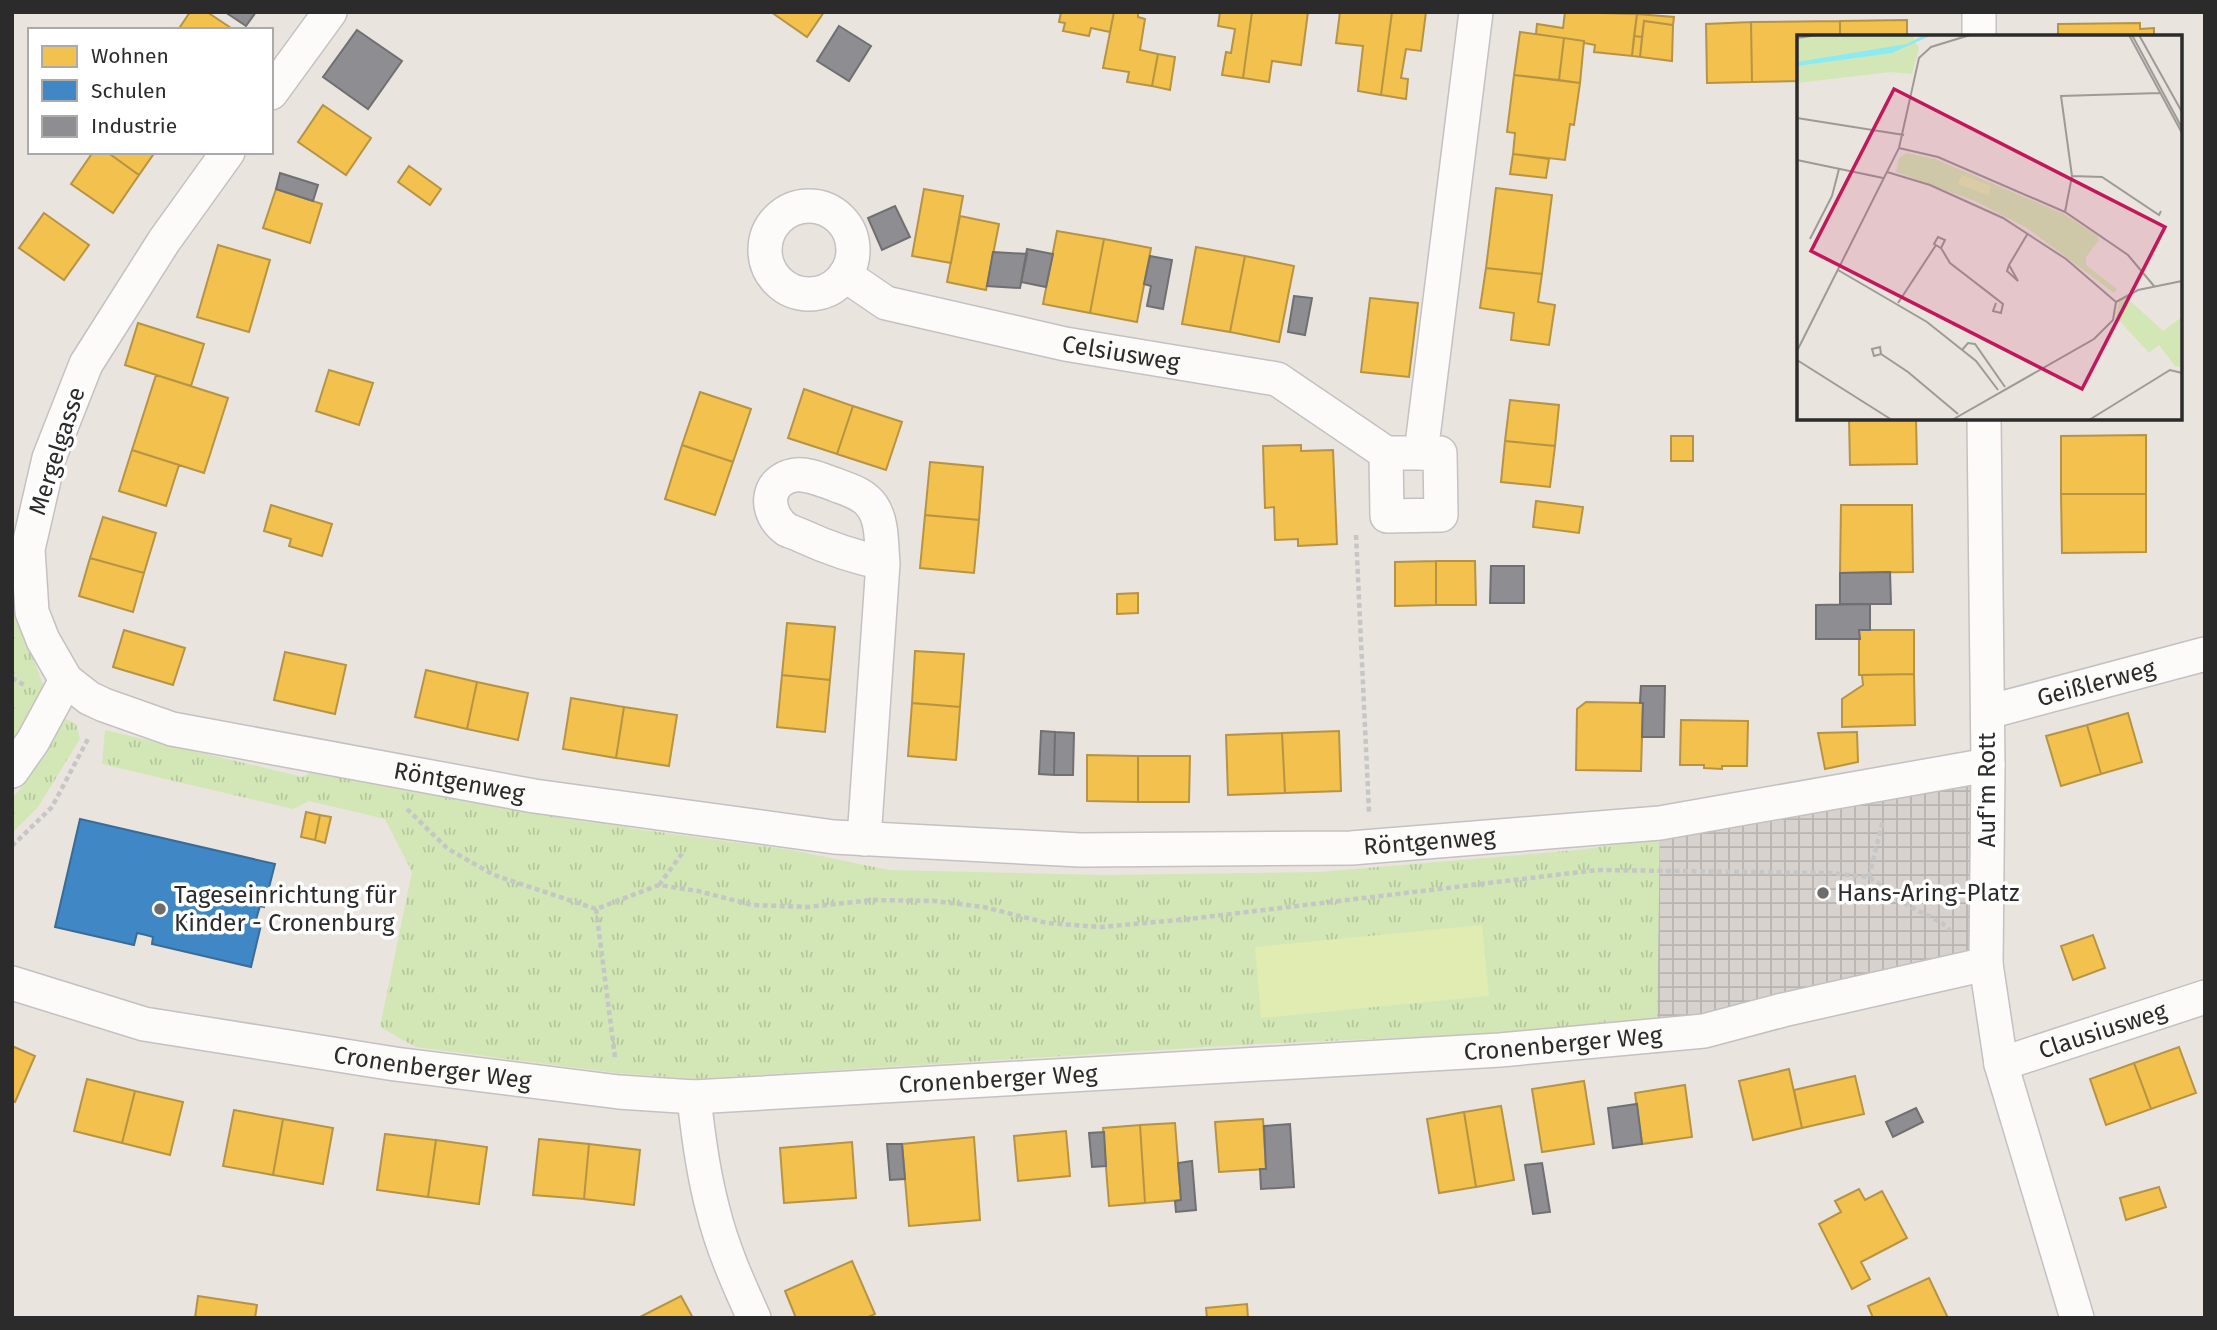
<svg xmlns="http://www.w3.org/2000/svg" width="2217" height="1330" viewBox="0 0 2217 1330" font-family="'Fira Sans',sans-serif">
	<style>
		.grass { fill: url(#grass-tufts) }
		.pitch { fill: #e1ecb2 }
		.plaza { fill: url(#plaza-grid) }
		.homes { fill: #f2c14e; stroke: #b69444; stroke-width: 2 }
		.schools { fill: #3f88c5; stroke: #396c97; stroke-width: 2 }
		.industry { fill: #8d8d92; stroke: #707073; stroke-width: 2 }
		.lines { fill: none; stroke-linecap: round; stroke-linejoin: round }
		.street-casing { stroke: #c3c1c1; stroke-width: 36 }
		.path { stroke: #c6c6c6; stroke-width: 4.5; stroke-dasharray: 5 3.5; stroke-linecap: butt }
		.street { stroke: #fcfbfa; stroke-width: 33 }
		.poi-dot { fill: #6e6c6a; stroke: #fff; stroke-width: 2.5 }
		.labels { text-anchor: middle; stroke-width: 7; stroke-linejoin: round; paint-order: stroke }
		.street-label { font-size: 24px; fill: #2b2b2b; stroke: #fff }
		.poi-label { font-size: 24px; fill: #2b2b2b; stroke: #fff; text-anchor: start }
		.inset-road { fill: none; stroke: #9e9a97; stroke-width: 2 }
		.view { fill: #c2185b; fill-opacity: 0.15; stroke: #c2185b; stroke-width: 3.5 }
		.inset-edge { fill: none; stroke: #2b2b2b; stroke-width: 3.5 }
	</style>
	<defs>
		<pattern id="grass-tufts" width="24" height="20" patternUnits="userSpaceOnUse" patternTransform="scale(1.75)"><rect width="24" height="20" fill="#d2e7b5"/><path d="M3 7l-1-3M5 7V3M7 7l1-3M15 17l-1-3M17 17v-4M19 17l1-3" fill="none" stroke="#b4c69c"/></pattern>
		<pattern id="plaza-grid" width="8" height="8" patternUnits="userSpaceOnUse" patternTransform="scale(1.75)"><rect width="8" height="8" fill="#d8d2ce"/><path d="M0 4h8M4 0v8" fill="none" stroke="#bab4b1"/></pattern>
	</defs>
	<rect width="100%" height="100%" fill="#eae4df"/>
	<path class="grass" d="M12 581 16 612 45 690 12 746Z
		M64 718 76 724 80 739 38 807 12 833V798L21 788Z
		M105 730 303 777 316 768 407 790 414 785 440 790 447 798 588 822C600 815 619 820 629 828L791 850 889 870 1105 875 1319 872 1578 850 1753 825 1718 1012 1534 1032 1256 1044 695 1079 617 1073 416 1047 380 1027 412 872 385 819 309 801 293 809 102 764Z"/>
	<path class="pitch" d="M1482 925 1489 996 1261 1018 1255 947Z"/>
	<path class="plaza" d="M1988 765 1986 964 1657 1036 1660 823Z"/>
	<path class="homes" d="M190 12H207L234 30H178Z
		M771 12H824L807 37Z
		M1061 12H1114L1110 32 1091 28 1089 36 1063 31 1065 23 1059 22Z
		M1114 12H1138V17L1145 19 1140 50 1158 54 1152 86 1127 82 1129 72 1103 68Z
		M1220 12H1252L1243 78 1222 75 1226 52 1231 53 1235 29 1218 26Z
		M1252 12H1308L1301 65 1272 61 1269 82 1243 78Z
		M1340 12H1392L1381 95 1358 91 1363 46 1336 43Z
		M1392 12H1426L1421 51 1406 49 1401 78 1408 79 1406 99 1381 95Z
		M1565 12 1637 14 1632 56 1594 52 1595 45 1584 43V41L1536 34 1537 24 1563 28Z
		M1637 14 1674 17 1673 25 1644 21 1642 37 1634 36Z
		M1907 20V37H1840V21Z
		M1644 21 1673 25 1672 61 1640 57Z
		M1840 21V37H1799V81L1752 82 1751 22Z
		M1751 22 1752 82 1707 83 1706 24Z
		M2140 23V29L2154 28V37H2058V24Z
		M1520 32 1564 38 1559 80 1514 75Z
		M1634 36 1642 37 1640 57 1632 56Z
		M1564 38 1584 41 1580 83 1559 80Z
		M1158 54 1175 57 1170 90 1152 86Z
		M1514 75 1580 83 1574 125 1570 124 1565 160 1513 154 1515 133 1507 132Z
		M323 105 371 138 346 175 298 142Z
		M93 152H107L139 175 113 213 71 184Z
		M107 152H155L139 175Z
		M1513 154 1549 159 1546 178 1510 174Z
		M409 166 441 189 430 205 398 182Z
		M1496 188 1552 195 1542 274 1486 268Z
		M276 189 322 204 310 243 263 228Z
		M924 189 963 196 951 263 912 256Z
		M44 213 89 245 64 280 19 248Z
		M960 216 999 224 986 290 947 282Z
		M1057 231 1104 239 1090 313 1043 304Z
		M1104 239 1151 248 1137 322 1090 313Z
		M218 245 270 260 249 332 197 317Z
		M1196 247 1245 256 1230 332 1182 324Z
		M1245 256 1294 266 1279 342 1230 332Z
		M1486 268 1542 274 1538 302 1555 305 1549 345 1511 340 1514 313 1480 308Z
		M1370 298 1418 303 1409 377 1361 372Z
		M138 323 204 344 191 386 125 365Z
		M329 370 373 383 359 425 316 411Z
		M156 375 228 398 204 473 132 450Z
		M804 389 853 406 837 454 788 438Z
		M700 392 751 409 733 462 682 445Z
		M1510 400 1559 405 1555 446 1505 441Z
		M853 406 902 422 886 470 837 454Z
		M1849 418H1916L1917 464 1850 465Z
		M2146 435V494H2061V436Z
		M1671 436H1693V461H1671Z
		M1505 441 1555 446 1550 487 1501 482Z
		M682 445 733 462 715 515 665 499Z
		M1301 445V451L1333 450 1337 544 1298 546V539L1275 540 1274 507 1265 508 1263 446Z
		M132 450 179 465 166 506 119 491Z
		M930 462 983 467 979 520 925 515Z
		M2061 494H2146V552L2062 553Z
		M1536 501 1583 507 1579 533 1533 527Z
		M271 505 332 524 322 556 289 546 291 539 264 531Z
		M1841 505H1912L1913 572 1840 573Z
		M925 515 979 520 974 573 920 568Z
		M103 517 156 533 144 573 90 558Z
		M90 558 144 573 133 612 79 596Z
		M1436 561V605L1395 606V562Z
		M1436 561H1475L1476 605H1436Z
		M1138 593V613L1117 614V594Z
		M787 623 835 627 830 680 782 675Z
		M124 630 185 648 173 685 113 667Z
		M1859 630H1914V674L1859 675Z
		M915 651 964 654 960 707 912 703Z
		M285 652 346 665 335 714 274 700Z
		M426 670 477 682 467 729 415 717Z
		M1914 674 1915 725 1842 727V699L1863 685 1862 675Z
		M782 675 830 680 825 732 777 727Z
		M477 682 528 693 518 740 467 729Z
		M571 698 624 707 616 758 563 749Z
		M1586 702 1643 703 1641 771 1576 770 1577 709Z
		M912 703 960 707 956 760 908 756Z
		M624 707 677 715 669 766 616 758Z
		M2128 713 2142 762 2101 774 2087 725Z
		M1681 720 1748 721 1747 766H1722V769L1704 768V765H1680Z
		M2087 725 2101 774 2061 786 2046 736Z
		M1339 731 1341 791 1285 793 1282 733Z
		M1857 732 1858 762 1825 769 1818 733Z
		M1282 733 1285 793 1228 795 1226 735Z
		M1087 755 1138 756V802L1087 801Z
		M1138 756H1190L1189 802H1138Z
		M306 812 320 815 315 840 301 837Z
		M320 815 331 817 325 843 315 840Z
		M2093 935 2105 968 2073 980 2061 946Z
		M12 1046 35 1056 15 1102 12 1101Z
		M2179 1047 2196 1093 2151 1109 2134 1063Z
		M2134 1063 2151 1109 2106 1125 2090 1079Z
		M1789 1069 1802 1128 1753 1140 1739 1081Z
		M1855 1076 1864 1114 1802 1128 1794 1090Z
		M87 1079 135 1091 122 1143 74 1131Z
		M1584 1081 1594 1144 1542 1152 1532 1089Z
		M1685 1085 1692 1137 1642 1144 1635 1093Z
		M135 1091 183 1102 170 1155 122 1143Z
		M1501 1106 1514 1180 1476 1187 1464 1112Z
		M234 1110 283 1119 273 1175 223 1166Z
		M1464 1112 1476 1187 1439 1193 1427 1119Z
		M283 1119 333 1128 323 1184 273 1175Z
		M1263 1119 1266 1169 1219 1172 1215 1122Z
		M1175 1123 1181 1200 1145 1203 1140 1125Z
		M1140 1125 1145 1203 1109 1206 1103 1128Z
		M1066 1131 1070 1176 1018 1181 1014 1136Z
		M385 1134 436 1140 428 1197 377 1190Z
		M974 1137 980 1220 909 1226 902 1144Z
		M539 1139 589 1144 584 1199 533 1195Z
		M436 1140 487 1147 479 1204 428 1197Z
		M852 1142 856 1198 784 1203 780 1148Z
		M589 1144 640 1150 634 1205 584 1199Z
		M2159 1187 2166 1207 2126 1220 2120 1198Z
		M1859 1189 1865 1200 1882 1191 1907 1238 1861 1262 1870 1279 1852 1289 1819 1224 1841 1212 1835 1201Z
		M852 1261 875 1314 866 1318H796L785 1291Z
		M1929 1278 1948 1318H1873L1868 1306Z
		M198 1296 257 1305 255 1318H195Z
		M681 1296 693 1318H638Z
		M1247 1304 1248 1318H1207L1206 1308Z"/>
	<path class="schools" d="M80 819 275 864 264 907 260 906 255 923 261 925 251 967 152 944 153 937 146 935 137 933 134 945 55 927Z"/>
	<path class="industry" d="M225 12H256L246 26Z
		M839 26 871 46 849 81 817 61Z
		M357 30 402 61 368 109 323 77Z
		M280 173 318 185 313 201 276 189Z
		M895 206 910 237 882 250 868 218Z
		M1027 249 1053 254 1046 287 1021 282Z
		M993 252 1027 254 1020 288 987 286Z
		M1150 256 1172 260 1163 309 1147 306 1151 286 1144 284Z
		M1294 296 1312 298 1305 335 1288 332Z
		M1491 566H1524V603H1490Z
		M1890 572 1891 604H1840V573Z
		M1870 604V630H1859L1860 639H1816V605Z
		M1641 686H1665L1664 737H1642L1643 703H1640Z
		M1041 731 1055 732 1054 775 1039 774Z
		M1055 732 1074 733 1073 775H1054Z
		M1637 1104 1642 1144 1613 1148 1608 1108Z
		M1916 1108 1923 1122 1893 1137 1886 1122Z
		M1290 1124 1294 1187 1261 1189 1260 1169H1266L1264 1126Z
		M1104 1132 1106 1166 1092 1167 1089 1133Z
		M887 1144H902L905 1179 890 1180Z
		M1192 1161 1196 1210 1176 1212 1175 1201 1181 1200 1178 1163Z
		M1542 1163 1550 1212 1533 1214 1525 1165Z"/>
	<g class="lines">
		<g class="street-casing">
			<g id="street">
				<path d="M1979 12V37"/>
				<path d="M271 93 330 12"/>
				<path id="s1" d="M228 152 164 241 86 364 49 458 28 549 32 612 43 640 66 680 89 698 104 705 172 729 534 796 834 837 1080 850 1351 848 1660 823 1988 765"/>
				<circle cx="809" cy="250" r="44"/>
				<path id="s2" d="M845 275 886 303 1065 344 1277 379 1386 453"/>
				<path d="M1984 418 1988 765 1986 964 2001 1064 2077 1318"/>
				<path d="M1386 453H1440L1441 515 1387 516Z"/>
				<path d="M1421 453 1476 12"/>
				<path id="s3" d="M1988 712 2205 654"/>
				<path d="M12 771 33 741 66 680"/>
				<path d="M864 839 883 563C881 545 883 521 872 506 864 494 849 490 836 485 824 481 808 473 795 475 764 480 764 514 787 530 792 532 798 534 802 536 828 548 854 557 883 563"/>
				<path id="s4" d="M12 983 144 1024 395 1064 619 1092 694 1097 1500 1050 1704 1031 1783 1010 1986 964"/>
				<path id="s5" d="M2001 1064 2205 997"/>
				<path d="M694 1097C698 1135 703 1173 713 1210 722 1247 738 1283 754 1318"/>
			</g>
		</g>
		<path class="path" d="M1356 535 1369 812
			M12 678 24 685
			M407 809 448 849 494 875 596 909 659 885 698 891 752 905 808 907 872 900 934 901 984 907 1047 923 1101 927 1189 919 1597 870 1831 873 1869 877 1909 906 1942 923 1950 930
			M12 846 52 807 89 737
			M1869 877 1883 820
			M659 885 683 852
			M596 909 615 1057"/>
		<use href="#street" class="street"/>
	</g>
	<g class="poi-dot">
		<circle cx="1823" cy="893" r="7"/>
		<circle cx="160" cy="909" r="7"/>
	</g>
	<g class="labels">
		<g class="street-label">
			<text dy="8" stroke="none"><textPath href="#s2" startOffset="290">Celsiusweg</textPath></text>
			<text transform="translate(57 451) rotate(-72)" y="8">Mergelgasse</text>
			<text dy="8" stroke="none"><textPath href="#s3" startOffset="112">Geißlerweg</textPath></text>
			<text dy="8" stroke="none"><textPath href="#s1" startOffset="999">Röntgenweg</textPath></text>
			<text transform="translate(1987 790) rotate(-90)" y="8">Auf'm Rott</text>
			<text dy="8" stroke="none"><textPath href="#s1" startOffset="1974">Röntgenweg</textPath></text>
			<text dy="8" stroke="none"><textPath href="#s5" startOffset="107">Clausiusweg</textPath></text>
			<text dy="8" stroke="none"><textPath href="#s4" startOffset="1564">Cronenberger Weg</textPath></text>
			<text dy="8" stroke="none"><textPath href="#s4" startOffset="430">Cronenberger Weg</textPath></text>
			<text dy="8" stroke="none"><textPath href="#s4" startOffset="998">Cronenberger Weg</textPath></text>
		</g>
		<g class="poi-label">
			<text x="1837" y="901">Hans-Aring-Platz</text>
			<text x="174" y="903">Tageseinrichtung für<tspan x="174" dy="28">Kinder - Cronenburg</tspan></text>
		</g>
	</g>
	<g transform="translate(1797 35)">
		<rect width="385" height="385" fill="#eae4df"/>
		<path d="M32 0 115 1 122 13 115 39 94 37 0 48V4ZM110 118 138 124 267 179 299 200 302 205 289 222V230L320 254 317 258 230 193 178 166 99 137 102 123ZM329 262 366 296 385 282V333L378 331 362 310 352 318 319 282 322 267Z" fill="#d2e7b5"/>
		<path d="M165 140 194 151 191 160 161 149Z" fill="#e1ecb2"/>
		<path d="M127 0H135L95 18 0 31V27L110 9Z" fill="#8ceaf3"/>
		<path class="inset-road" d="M332 0 385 98M335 0 385 93M342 0 385 77M0 3 21 0M0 83 107 100M102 113 141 122 268 177 331 220 357 251M0 125 86 143M90 137 133 150 206 183 269 224 319 267M275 141 305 142 362 180 364 176M268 177 275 141 264 61 363 58M141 202 148 205 144 213 137 209ZM13 204 35 161 42 134M144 213 153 228 206 269 204 278 196 276 199 268M212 230 221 246 210 236 212 230 231 198M41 235 130 287 179 326 201 355M319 267 341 255 385 246M101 268 139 210M165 315 171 308 178 309 208 352M0 316 102 113 122 23 134 12 173 0M84 319 83 312 75 314 77 321 84 319 111 337 161 379M0 325 95 385M155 385 297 304 316 285 319 267M292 385 373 335 385 338"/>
		<path class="view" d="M97 54 368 192 285 354 14 216Z"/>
		<rect width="385" height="385" class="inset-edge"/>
	</g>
	<rect width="2217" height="1330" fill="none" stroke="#2b2b2b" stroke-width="28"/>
	<rect x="28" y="28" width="245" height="126" fill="#ffffff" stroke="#aaaaaa" stroke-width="2"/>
	<rect x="42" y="46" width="35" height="21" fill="#f2c14e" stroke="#aaaaaa" stroke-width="2"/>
	<text x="91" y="63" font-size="21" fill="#2b2b2b">Wohnen</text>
	<rect x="42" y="80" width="35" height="21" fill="#3f88c5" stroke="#aaaaaa" stroke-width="2"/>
	<text x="91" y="98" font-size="21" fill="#2b2b2b">Schulen</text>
	<rect x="42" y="116" width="35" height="21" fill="#8d8d92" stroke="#aaaaaa" stroke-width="2"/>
	<text x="91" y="133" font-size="21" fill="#2b2b2b">Industrie</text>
</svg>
